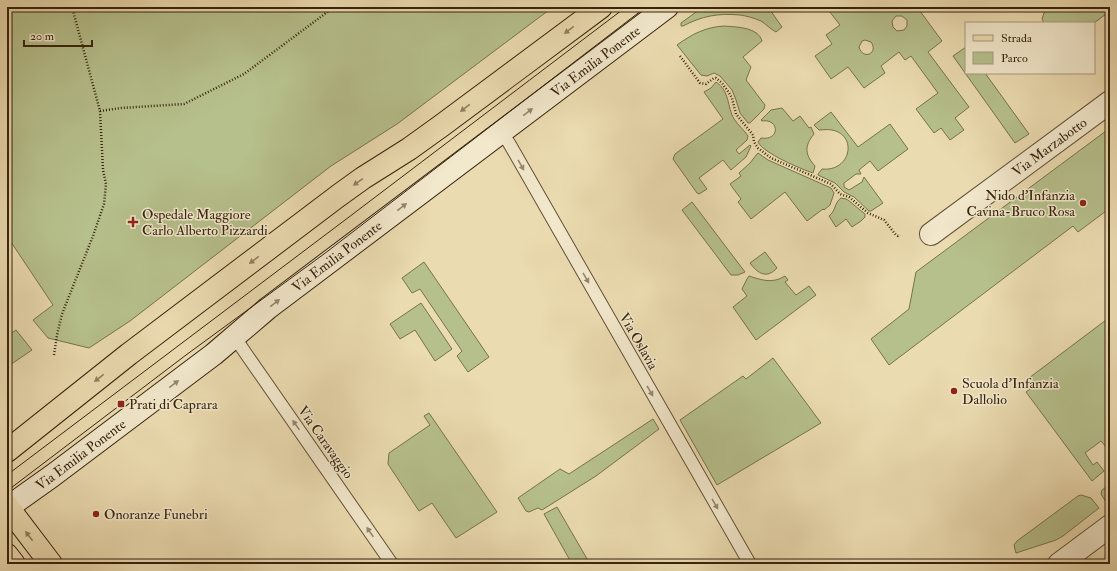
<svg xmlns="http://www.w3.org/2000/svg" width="1117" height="571" viewBox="0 0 1117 571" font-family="'IM FELL Double Pica',serif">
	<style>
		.green { fill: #b6c08c; stroke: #76724c; fill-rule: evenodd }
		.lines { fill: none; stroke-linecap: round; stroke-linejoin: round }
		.lane-casing { stroke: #645136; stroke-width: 14 }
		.street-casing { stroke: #645136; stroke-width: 24 }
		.secondary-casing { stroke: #37230d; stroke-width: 24 }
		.primary-casing { stroke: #37230d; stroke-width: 24 }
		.path { stroke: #37230d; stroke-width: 2.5; stroke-dasharray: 1 2; stroke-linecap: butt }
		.lane { stroke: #f2e8cc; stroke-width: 12 }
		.street { stroke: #f2e8cc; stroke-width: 22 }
		.secondary { stroke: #f2e8cc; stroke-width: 22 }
		.primary { stroke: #ebdbb0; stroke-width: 22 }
		.tram { stroke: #37230d; stroke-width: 1 }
		.oneway { fill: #917f5e }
		.oneway2 { fill: #94866c }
		.poi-dot { fill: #8f2418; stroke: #f2e8cc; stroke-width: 1.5 }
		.labels { text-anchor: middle; stroke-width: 3; stroke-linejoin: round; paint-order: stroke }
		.street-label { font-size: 14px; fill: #37230d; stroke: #f2e8cc }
		.poi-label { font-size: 14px; fill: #37230d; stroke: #f2e8cc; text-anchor: start }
	</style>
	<rect width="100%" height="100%" fill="#ebdbb0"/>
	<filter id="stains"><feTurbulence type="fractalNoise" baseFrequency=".005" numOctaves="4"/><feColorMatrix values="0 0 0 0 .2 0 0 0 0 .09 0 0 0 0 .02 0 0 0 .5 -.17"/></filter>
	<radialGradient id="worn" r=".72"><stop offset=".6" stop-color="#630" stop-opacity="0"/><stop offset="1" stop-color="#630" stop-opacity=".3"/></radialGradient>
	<path class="green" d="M7 7H553L397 124 331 166 130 321 89 348 48 338 33 320 53 305 7 236Z
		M703 7H768L782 27 776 32C770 29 766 24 761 21 754 18 747 16 740 15 718 13 702 16 683 26H681V23Z
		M826 7H886L889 11 894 7H917L942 41 928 52 969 107 955 118 964 130 950 140 941 128 934 133 916 109 938 93 911 56 905 60 899 52 881 66 885 73 864 88 848 67 831 79 815 56 832 44 826 35 840 25ZM896 16H902L907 20V26L904 30 897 31 893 27 892 21ZM865 40 871 42C879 53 863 61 859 47L862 41Z
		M1051 7H1108L1110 11 1094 23H1044L1042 19 1044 13Z
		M724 26C736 27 758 27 762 41L743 57 751 67 746 80 765 105 764 109 750 123H748L740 113 736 100 732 90 720 76 714 73 707 76 701 75 677 45C692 34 706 27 724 26Z
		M966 47V73H985L1029 134 1015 143 953 56Z
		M716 82C730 91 727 107 734 119 738 125 744 130 748 136L747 140 736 150 739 154 750 145 751 146 746 157 731 170 723 160 699 178 707 189 699 194 697 193 673 159 675 154 723 119 704 92 711 88Z
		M782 108 793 121 800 116 809 128 811 127 814 134C804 146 805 155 815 166L813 173C801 169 763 153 758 142L761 138C781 141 779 118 762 121L761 120 771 110Z
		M831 112 858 147 890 124 908 149 878 171 870 161 859 170 861 174H856L844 183V187L849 190 862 182 864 177 883 203 871 211H869L854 197 844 192 835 183 818 175V174L822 169C851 172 858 135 832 130 827 129 823 130 819 130L814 125Z
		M1110 128V208L1078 232 1073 226 889 365 871 339 909 309 916 272Z
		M758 153 768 160 831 188 834 193 830 205 824 210 823 209 807 221 785 192 751 219 738 202 741 199 730 184 741 176 739 173 750 163 757 154Z
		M841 198 846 199 848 200 865 214V217L861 221 852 227 846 219 836 227 829 216C836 211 834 203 841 198Z
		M692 202 745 272 738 275H731L682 210Z
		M765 252 777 268C767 279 758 274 750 263Z
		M424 262 489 357 468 372 457 356 462 351 420 289 412 293 402 278Z
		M749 276C762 280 772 284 785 276L788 280 785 282 796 295 809 286 816 295 756 340 733 307 747 296 742 289 747 279Z
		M421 303 452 349 435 361 415 330 400 339 390 324Z
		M1110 317V461L1106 456 1110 452 1101 441 1085 453 1093 465 1097 462 1104 471 1092 481 1026 392 1034 386 1029 378Z
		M16 330 32 350 7 367V336Z
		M773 358 821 423 717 485 680 420 743 376 746 379Z
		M429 413 497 512 456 538 432 503 419 511 388 464 389 453 430 425 424 416Z
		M653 419 659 429 596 476 542 510 538 508 529 512 526 511 518 498 560 469 569 474Z
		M1110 484V499L1106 502 1101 494 1102 490Z
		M1081 495 1091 498 1099 508 1063 536 1056 540 1016 553 1014 545 1017 541 1078 496Z
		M557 507 590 564H572L544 514Z"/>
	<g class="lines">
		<g class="lane-casing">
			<path id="lane" d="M501 132 509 143 750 564
				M235 337 242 348 392 564"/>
		</g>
		<g class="street-casing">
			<g id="street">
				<path id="s1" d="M931 234 1110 102"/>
				<path d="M1059 564 1110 526"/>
			</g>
		</g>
		<g class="secondary-casing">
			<g id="secondary">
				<path id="s2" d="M7 508 52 476 214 354 268 308 667 7"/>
			</g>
		</g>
		<g class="primary-casing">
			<path id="primary" d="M7 451 129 354 338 196 363 178 409 149 441 126 601 7
				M7 506 51 564
				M7 555 14 564"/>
		</g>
		<path class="path" d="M680 56 700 83 706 84 714 78H716L722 83 729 93 732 98 736 114 753 135 754 142 758 148 771 158 831 184 840 194 849 197 868 213 884 220 896 235 898 236 900 235
			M100 111 121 108 184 104 244 74 334 7
			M54 355 57 335 62 314 93 236 104 204 106 184 103 170 100 111 72 7"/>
		<use href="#lane" class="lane"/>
		<use href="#street" class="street"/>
		<use href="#secondary" class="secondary"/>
		<use href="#primary" class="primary"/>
		<path class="tram" d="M7 475 349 217 626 7
			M7 491 186 355 324 254 646 7"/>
	</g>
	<defs><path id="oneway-solid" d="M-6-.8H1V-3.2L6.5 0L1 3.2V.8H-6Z"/></defs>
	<g class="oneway">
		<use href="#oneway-solid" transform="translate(569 30) rotate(143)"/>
		<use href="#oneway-solid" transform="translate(465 108) rotate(143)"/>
		<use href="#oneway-solid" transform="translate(358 182) rotate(145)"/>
		<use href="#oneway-solid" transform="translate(254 260) rotate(143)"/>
		<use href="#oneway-solid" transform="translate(99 378) rotate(142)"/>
		<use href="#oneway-solid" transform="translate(29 536) rotate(-127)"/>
	</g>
	<g class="oneway2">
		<use href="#oneway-solid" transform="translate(528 112) rotate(-37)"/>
		<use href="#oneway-solid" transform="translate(521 165) rotate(60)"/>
		<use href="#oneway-solid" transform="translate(402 207) rotate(-37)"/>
		<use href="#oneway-solid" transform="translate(586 278) rotate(60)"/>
		<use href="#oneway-solid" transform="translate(275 303) rotate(-37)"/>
		<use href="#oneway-solid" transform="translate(174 384) rotate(-37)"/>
		<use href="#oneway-solid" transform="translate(650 391) rotate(60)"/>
		<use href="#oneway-solid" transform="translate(296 425) rotate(-125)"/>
		<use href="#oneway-solid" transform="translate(715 504) rotate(60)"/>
		<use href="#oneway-solid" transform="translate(370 532) rotate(-125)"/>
	</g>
	<g class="poi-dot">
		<circle cx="1083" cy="203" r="4"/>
		<path d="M131 216h4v4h4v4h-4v4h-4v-4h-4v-4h4z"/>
		<circle cx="954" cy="391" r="4"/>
		<rect x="117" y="400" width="8" height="8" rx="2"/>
		<circle cx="96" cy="514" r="4"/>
	</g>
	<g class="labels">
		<g class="street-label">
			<text dy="5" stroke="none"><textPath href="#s2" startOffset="739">Via Emilia Ponente</textPath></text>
			<text dy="5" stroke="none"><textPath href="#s1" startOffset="147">Via Marzabotto</textPath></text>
			<text dy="5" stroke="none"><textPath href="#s2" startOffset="415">Via Emilia Ponente</textPath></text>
			<text transform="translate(639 341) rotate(60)" y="5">Via Oslavia</text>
			<text transform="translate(326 442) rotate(55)" y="5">Via Caravaggio</text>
			<text dy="5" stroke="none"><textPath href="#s2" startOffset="91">Via Emilia Ponente</textPath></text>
		</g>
		<g class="poi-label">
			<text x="1075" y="200" text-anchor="end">Nido d'Infanzia<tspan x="1075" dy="16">Cavina-Bruco Rosa</tspan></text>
			<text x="142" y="219">Ospedale Maggiore<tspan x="142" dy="16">Carlo Alberto Pizzardi</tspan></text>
			<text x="962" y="388">Scuola d'Infanzia<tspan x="962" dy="16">Dallolio</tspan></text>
			<text x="129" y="409">Prati di Caprara</text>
			<text x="104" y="519">Onoranze Funebri</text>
		</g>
	</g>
	<rect width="1117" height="571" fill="none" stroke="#ebdbb0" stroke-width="24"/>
	<rect x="8" y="8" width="1101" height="555" fill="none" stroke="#37230d" stroke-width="2"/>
	<rect x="12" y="12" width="1093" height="547" fill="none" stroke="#37230d"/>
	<rect x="965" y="22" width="130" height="52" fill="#f2e8cc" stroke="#a79980"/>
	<rect x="973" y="35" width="20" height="6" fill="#ebdbb0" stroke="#a79980"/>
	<text x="1001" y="42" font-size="12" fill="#37230d">Strada</text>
	<rect x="973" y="52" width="20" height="12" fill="#b6c08c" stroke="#a79980"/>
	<text x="1001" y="62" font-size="12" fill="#37230d">Parco</text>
	<path d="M24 40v6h68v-6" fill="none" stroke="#37230d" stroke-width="2"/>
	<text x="30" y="40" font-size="12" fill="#37230d" stroke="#f2e8cc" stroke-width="3" paint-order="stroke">20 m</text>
	<rect width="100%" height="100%" filter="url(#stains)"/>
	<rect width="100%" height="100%" fill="url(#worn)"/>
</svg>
